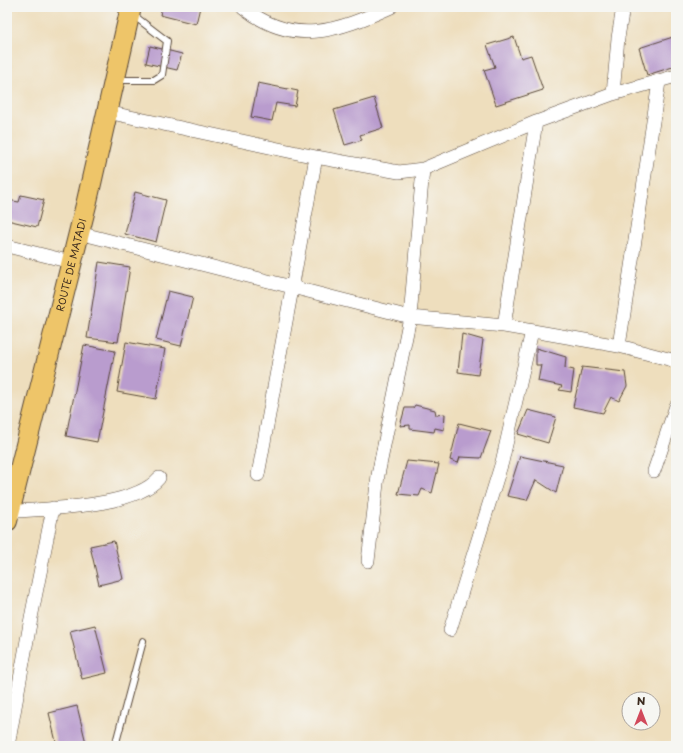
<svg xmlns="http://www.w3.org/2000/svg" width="683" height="753" viewBox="0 0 683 753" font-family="'Playpen Sans',sans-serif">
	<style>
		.building { fill: #b99cce }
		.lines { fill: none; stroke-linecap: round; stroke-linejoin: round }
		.service-casing { stroke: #564536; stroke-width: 8 }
		.minor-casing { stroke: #564536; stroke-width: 14 }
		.primary-casing { stroke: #564536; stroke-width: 22 }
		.service { stroke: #fff; stroke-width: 6 }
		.minor { stroke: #fff; stroke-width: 13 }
		.primary { stroke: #eec569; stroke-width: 20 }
		.labels { text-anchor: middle; stroke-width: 3.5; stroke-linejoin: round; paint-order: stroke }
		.street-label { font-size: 10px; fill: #3b2a1e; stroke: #f6f6f2 }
	</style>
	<rect width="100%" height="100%" fill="#f6f6f2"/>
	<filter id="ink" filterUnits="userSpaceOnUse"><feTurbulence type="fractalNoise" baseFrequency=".025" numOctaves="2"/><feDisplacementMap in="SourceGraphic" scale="8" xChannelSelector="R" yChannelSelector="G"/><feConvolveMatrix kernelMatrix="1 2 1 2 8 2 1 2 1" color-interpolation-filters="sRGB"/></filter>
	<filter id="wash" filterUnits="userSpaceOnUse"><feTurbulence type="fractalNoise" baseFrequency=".012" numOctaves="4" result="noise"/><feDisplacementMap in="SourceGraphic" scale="16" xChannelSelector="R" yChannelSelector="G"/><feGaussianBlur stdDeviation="0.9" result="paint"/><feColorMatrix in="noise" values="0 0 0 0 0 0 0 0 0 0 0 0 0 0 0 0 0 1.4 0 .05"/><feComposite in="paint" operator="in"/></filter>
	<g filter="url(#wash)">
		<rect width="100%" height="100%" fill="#eedebd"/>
		<g id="blocks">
			<path class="building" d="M162 7H200L196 24 160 15Z
				M676 36V66L647 75 639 48Z
				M514 37 521 58 531 55 543 90 496 105 484 70 495 67 487 45Z
				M150 46 182 54 177 70 146 63Z
				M258 83 298 91 295 106 276 103 272 121 251 117Z
				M374 98 383 128 360 135 362 140 345 145 334 110Z
				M135 192 166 200 156 242 125 234Z
				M21 195 44 200 37 227 7 220V200L19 202Z
				M99 262 130 267 118 342 87 338Z
				M168 291 193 297 181 346 156 340Z
				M462 334 483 340 478 375 458 372Z
				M126 342 165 349 156 399 117 392Z
				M84 345 115 351 97 442 66 436Z
				M536 348 566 357 565 368 574 370 571 392 559 390 562 386 538 381 541 365H536Z
				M582 367 625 372 627 386 619 401 611 397 603 413 573 407Z
				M415 405 435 410 436 415 445 414 444 430 435 428 434 432 410 429V425L400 426 405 408H413Z
				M528 410 556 417 548 443 518 434Z
				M459 423 491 431 481 458 460 457 458 463 450 460Z
				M520 456 563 465 556 493 536 480 527 500 507 496Z
				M407 461 439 464 432 493 422 489 419 496 398 494Z
				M114 541 123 579 99 585 90 546Z
				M95 625 107 673 82 679 70 631Z
				M77 706 86 743 73 746H57L49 713Z"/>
		</g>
	</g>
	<g filter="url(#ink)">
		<use href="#blocks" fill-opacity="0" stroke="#564536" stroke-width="1"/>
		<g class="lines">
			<g class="service-casing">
				<path id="service" d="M118 80H154L162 75 167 41 133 15
					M115 746 143 641"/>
			</g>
			<g class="minor-casing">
				<path id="minor" d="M243 7C293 48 337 31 391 7
					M613 94 618 38 623 7
					M107 112 316 157 399 172 423 169 536 122 613 94 676 76
					M79 233 410 317 504 326 619 346 676 361
					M7 246 71 262
					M504 326 536 122
					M619 346 659 82
					M654 471 676 406
					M258 475 316 157
					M9 512C48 508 134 508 159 478
					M368 561 378 475 410 317 423 169
					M450 630 502 462 532 331
					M8 746 31 618 53 508"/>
			</g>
			<g class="primary-casing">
				<g id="primary">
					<path id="s1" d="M7 521 87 201 131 7"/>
				</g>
			</g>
			<use href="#service" class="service"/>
			<use href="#minor" class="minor"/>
			<use href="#primary" class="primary"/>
		</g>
	</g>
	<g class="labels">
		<g class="street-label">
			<text dy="4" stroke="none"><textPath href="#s1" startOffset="264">ROUTE DE MATADI</textPath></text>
		</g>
	</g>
	<rect width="683" height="753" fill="none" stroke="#f6f6f2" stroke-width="24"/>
	<g transform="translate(641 711)"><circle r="19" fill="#f6f6f2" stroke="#aba49d"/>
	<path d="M0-3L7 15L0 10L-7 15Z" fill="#d1495b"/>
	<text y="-6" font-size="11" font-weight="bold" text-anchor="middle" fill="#3b2a1e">N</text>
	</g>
</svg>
